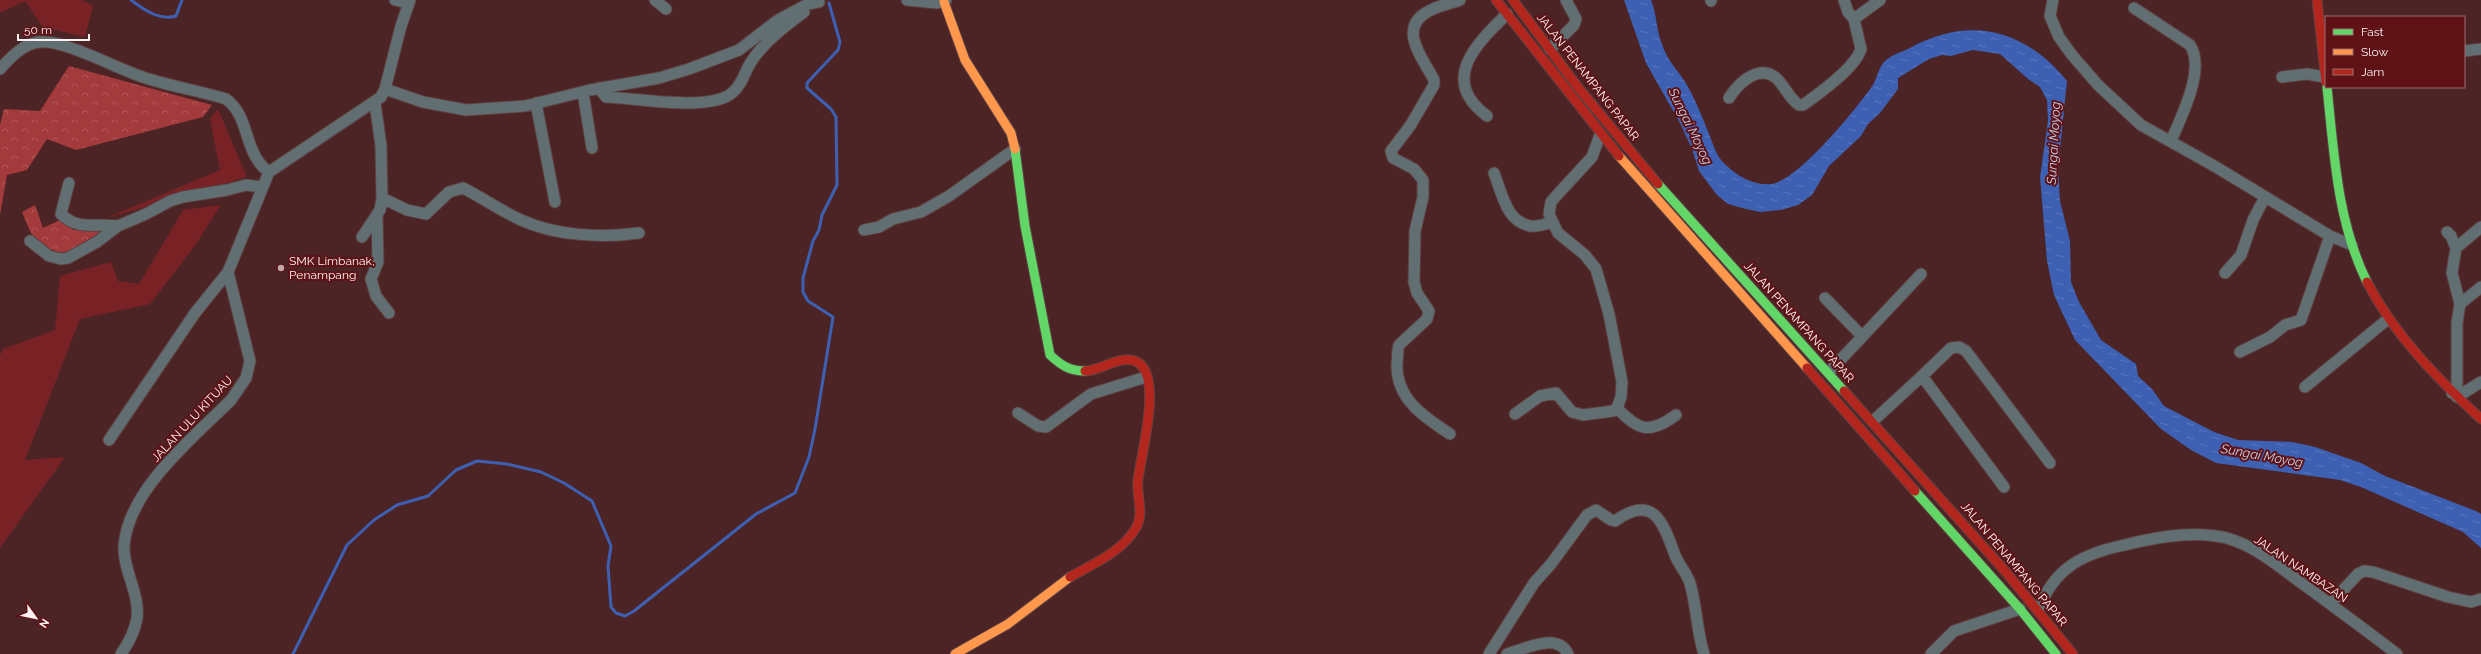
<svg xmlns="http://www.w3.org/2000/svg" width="2481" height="654" viewBox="0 0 2481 654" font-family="Raleway,sans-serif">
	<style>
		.green { fill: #782225 }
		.forest { fill: url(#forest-crowns) }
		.water { fill: url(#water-ripples) }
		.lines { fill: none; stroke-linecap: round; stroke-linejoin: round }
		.stream { stroke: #3d60b3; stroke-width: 3 }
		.street-casing { stroke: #5e4041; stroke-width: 13 }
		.fast-casing { stroke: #5e4041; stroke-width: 11 }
		.slow-casing { stroke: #5e4041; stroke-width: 11 }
		.jam-casing { stroke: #5e4041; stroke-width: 11 }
		.street { stroke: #616f72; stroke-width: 11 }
		.fast { stroke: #63d668; stroke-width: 9 }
		.slow { stroke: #ff974d; stroke-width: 9 }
		.jam { stroke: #b3261e; stroke-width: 9 }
		.poi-dot { fill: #beaaaa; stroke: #5e1216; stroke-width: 1.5 }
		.labels { text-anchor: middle; stroke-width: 4; stroke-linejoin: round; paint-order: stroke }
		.street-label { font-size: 12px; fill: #fcf2f1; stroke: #5e1216 }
		.poi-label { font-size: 12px; fill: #fcf2f1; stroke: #5e1216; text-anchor: start }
		.water-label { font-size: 13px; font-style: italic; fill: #c5d1e9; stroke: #5e1216 }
	</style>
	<defs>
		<pattern id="forest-crowns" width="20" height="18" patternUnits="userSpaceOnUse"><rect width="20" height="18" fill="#a33a3b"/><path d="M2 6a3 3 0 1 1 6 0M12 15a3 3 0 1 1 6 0" fill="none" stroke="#b15758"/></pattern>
		<pattern id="water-ripples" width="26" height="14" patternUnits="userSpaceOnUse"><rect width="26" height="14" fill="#3d60b3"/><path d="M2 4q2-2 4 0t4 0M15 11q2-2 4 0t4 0" fill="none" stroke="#5a77be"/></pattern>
	</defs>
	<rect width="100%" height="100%" fill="#4c2425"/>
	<path class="green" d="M0 0H82L93 6 85 37 43 27 25 1 0 13Z
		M218 109 247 177 104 219 220 170 210 119Z
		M221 205 194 247 150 304 80 319 25 460 65 457 0 548V355L3 349 55 330 60 276 111 262 118 281 139 284 183 210Z"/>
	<path class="forest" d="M69 66 212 105 203 117 76 150 47 139 27 170 7 175 0 215V125L4 109 40 111Z
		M35 205 43 228 60 220 73 230 103 231 65 254C34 245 34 241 22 212Z"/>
	<path class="water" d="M1624 0H1651C1657 14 1656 30 1662 44 1666 57 1673 65 1681 76 1692 91 1702 116 1709 134 1713 143 1715 153 1722 161 1734 174 1752 186 1771 184 1797 182 1857 108 1873 85 1877 78 1879 66 1885 61 1891 55 1902 52 1910 48 1969 15 2025 29 2067 81L2058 168 2060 201 2070 241 2071 282 2079 302 2101 340 2136 364 2138 376 2152 389 2164 406 2214 432 2238 440 2292 442 2315 447 2361 463 2385 476 2476 511 2481 514V548L2463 532 2361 487 2340 480 2216 463 2191 450 2161 429 2075 340 2054 295 2047 261 2040 177 2048 121 2047 100 2040 87 2028 79 2000 54 1973 50 1951 56 1942 55 1929 59 1898 78V89L1880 113 1868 124 1861 136 1829 166 1812 195 1798 205 1781 210 1760 212 1742 208 1728 204 1717 195 1699 171 1692 149 1680 123 1646 63Z"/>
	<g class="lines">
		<path class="stream" d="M131 0C143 9 159 21 176 16L182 0
			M293 654 347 545 374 520 397 505 428 496 456 470 477 461 507 464 541 472 564 483 592 501 611 546 608 566 611 607 616 613 625 616 634 611 756 514 795 493 809 457 815 429 833 317 808 301 803 292V278L813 241 819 230 822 215 837 185 836 117 831 109 807 88V83L838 50 840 42 829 3"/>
		<g class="street-casing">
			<path id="street" d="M395 0 408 3
				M655 0 666 9
				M907 0 937 3 946 0
				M2053 0 2050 16 2059 37 2072 55 2098 85 2141 125 2216 167 2330 236 2352 245
				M1711 1V0
				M2134 8 2190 45C2206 69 2181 117 2171 141
				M1854 19 1880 0
				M1550 49 1574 25 1576 19 1566 0
				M2464 51 2481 49
				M0 69C11 57 23 44 39 42 65 39 120 71 149 79 174 87 200 91 226 99 251 117 243 154 269 172
				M2282 77 2307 74 2325 77
				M599 88 606 97C636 98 709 112 732 93 742 85 744 73 751 62 763 43 785 26 804 12
				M385 89 423 102 466 110 525 106 590 90 659 78 689 69 739 50 778 20 808 4 819 2
				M583 92 592 148
				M1729 98C1739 82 1762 61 1779 81 1786 89 1790 99 1799 105H1803C1820 93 1855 68 1861 49L1854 19 1848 12 1844 0
				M536 103 555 202
				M1487 116C1439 80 1476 44 1507 14
				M1494 173C1502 193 1506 222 1531 226 1537 227 1546 224 1552 222
				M69 183 61 214C78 231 95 223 118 226
				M382 198 407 210 426 214 449 192 463 188C483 198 501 211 521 220 556 236 602 238 639 233
				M377 215 378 262 371 279 376 296 389 313
				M864 230 879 227 893 219 921 212 949 196 1015 149
				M2447 232 2451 236 2456 248 2452 273 2460 304 2457 323V385L2452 393
				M362 237 380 210 382 198 381 146 375 103
				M30 241 49 256 61 259 68 258 97 242 118 226 146 214 170 201 183 197 227 190 246 185 262 187
				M2456 248 2481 227
				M2225 273 2241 255 2253 220 2265 197
				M1825 298 1861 335
				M2460 304 2481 287
				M2240 352 2270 337 2285 325 2301 320 2330 236
				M1829 372 1921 274
				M1922 376 1951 348 1959 347 1966 351 2050 463
				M2305 387 2388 319
				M2457 397 2481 382
				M1617 408C1638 430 1649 435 1676 415
				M1018 413 1038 426 1046 427 1091 394 1146 377
				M1515 414 1540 396 1556 393 1572 412 1583 415 1613 411 1617 408 1621 397 1622 382 1609 314 1596 269 1585 255 1558 233 1549 214 1551 202 1557 195 1592 157 1600 135
				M1873 421 1922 376 2004 487
				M1450 434C1424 417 1396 399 1397 364 1398 357 1397 351 1399 345L1427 319 1429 311 1417 293 1414 282 1415 231 1423 197V180L1414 169 1393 158 1391 151 1410 126 1434 85V80C1423 58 1395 27 1431 10 1440 5 1450 4 1460 0
				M109 440 195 313 228 272
				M2330 604 2358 574 2364 571 2373 572 2448 597 2471 602 2481 599
				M2038 610C2054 570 2079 555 2120 546 2149 539 2185 531 2216 536 2250 540 2280 568 2307 587 2337 609 2367 631 2397 654
				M121 654C128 644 135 630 137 618 140 594 123 570 124 546 128 490 193 438 231 400L246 378 250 361 228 272 269 172 381 97 385 89 401 26 410 0
				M1489 654 1534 583 1551 564 1587 515 1596 510 1611 520 1615 521C1654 493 1663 523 1675 555 1679 566 1689 575 1691 587 1697 610 1697 632 1704 654
				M1507 654C1523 650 1557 631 1568 654
				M1931 654 1954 631 2020 609"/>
		</g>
		<g class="fast-casing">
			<path id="fast" d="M2327 87C2334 153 2337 221 2367 282
				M1015 149 1025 226 1050 355C1061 365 1069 371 1085 371
				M1658 184 1844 391
				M1915 491 2020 609 2056 654"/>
		</g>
		<g class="slow-casing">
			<path id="slow" d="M944 2 965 60 1011 133 1015 149
				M1619 156 1807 368
				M955 654 1008 624 1070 577"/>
		</g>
		<g class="jam-casing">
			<path id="jam" d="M1496 0 1619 156
				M1513 0 1577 86 1658 184
				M2317 0 2326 82
				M2367 282C2395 336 2437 378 2481 419
				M1807 368 1915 491
				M1844 391 2005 571 2073 654
				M1070 577C1093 564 1124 551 1137 526 1144 512 1136 495 1138 480 1140 458 1165 372 1135 361 1120 355 1100 371 1085 371"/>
		</g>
		<use href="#street" class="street"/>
		<use href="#fast" class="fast"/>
		<use href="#slow" class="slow"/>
		<use href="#jam" class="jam"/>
	</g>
	<circle class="poi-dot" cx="281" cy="268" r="4"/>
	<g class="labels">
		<g class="street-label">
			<text transform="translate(1588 77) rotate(52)" y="4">JALAN PENAMPANG PAPAR</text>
			<text transform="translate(1799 322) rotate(48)" y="4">JALAN PENAMPANG PAPAR</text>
			<text transform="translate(192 419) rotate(-47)" y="4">JALAN ULU KITUAU</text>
			<text transform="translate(2014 564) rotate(50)" y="4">JALAN PENAMPANG PAPAR</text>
			<text transform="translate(2301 569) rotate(34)" y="4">JALAN NAMBAZAN</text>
		</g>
		<g class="poi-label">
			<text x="289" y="265">SMK Limbanak,<tspan x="289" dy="14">Penampang</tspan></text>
		</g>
		<g class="water-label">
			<text transform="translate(1691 126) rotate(64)" y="5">Sungai Moyog</text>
			<text transform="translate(2053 143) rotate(-87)" y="5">Sungai Moyog</text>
			<text transform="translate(2262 455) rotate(10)" y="5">Sungai Moyog</text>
		</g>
	</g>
	<rect x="2325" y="16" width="140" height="72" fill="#5e1216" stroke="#9d6c6e"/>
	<rect x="2333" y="29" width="20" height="6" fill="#63d668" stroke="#9d6c6e"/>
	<text x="2361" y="36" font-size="12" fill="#fcf2f1">Fast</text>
	<rect x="2333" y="49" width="20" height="6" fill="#ff974d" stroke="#9d6c6e"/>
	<text x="2361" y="56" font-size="12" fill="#fcf2f1">Slow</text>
	<rect x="2333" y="69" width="20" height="6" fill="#b3261e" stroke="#9d6c6e"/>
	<text x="2361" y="76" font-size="12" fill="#fcf2f1">Jam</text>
	<g transform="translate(36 618) rotate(123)" stroke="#5e1216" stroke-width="3" paint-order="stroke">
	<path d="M0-3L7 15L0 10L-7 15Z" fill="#fcf2f1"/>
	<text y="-6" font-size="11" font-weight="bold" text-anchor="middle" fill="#fcf2f1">N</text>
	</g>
	<path d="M18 34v6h71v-6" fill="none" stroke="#fcf2f1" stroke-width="2"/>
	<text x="24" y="34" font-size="12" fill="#fcf2f1" stroke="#5e1216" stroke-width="3" paint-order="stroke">50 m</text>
</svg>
